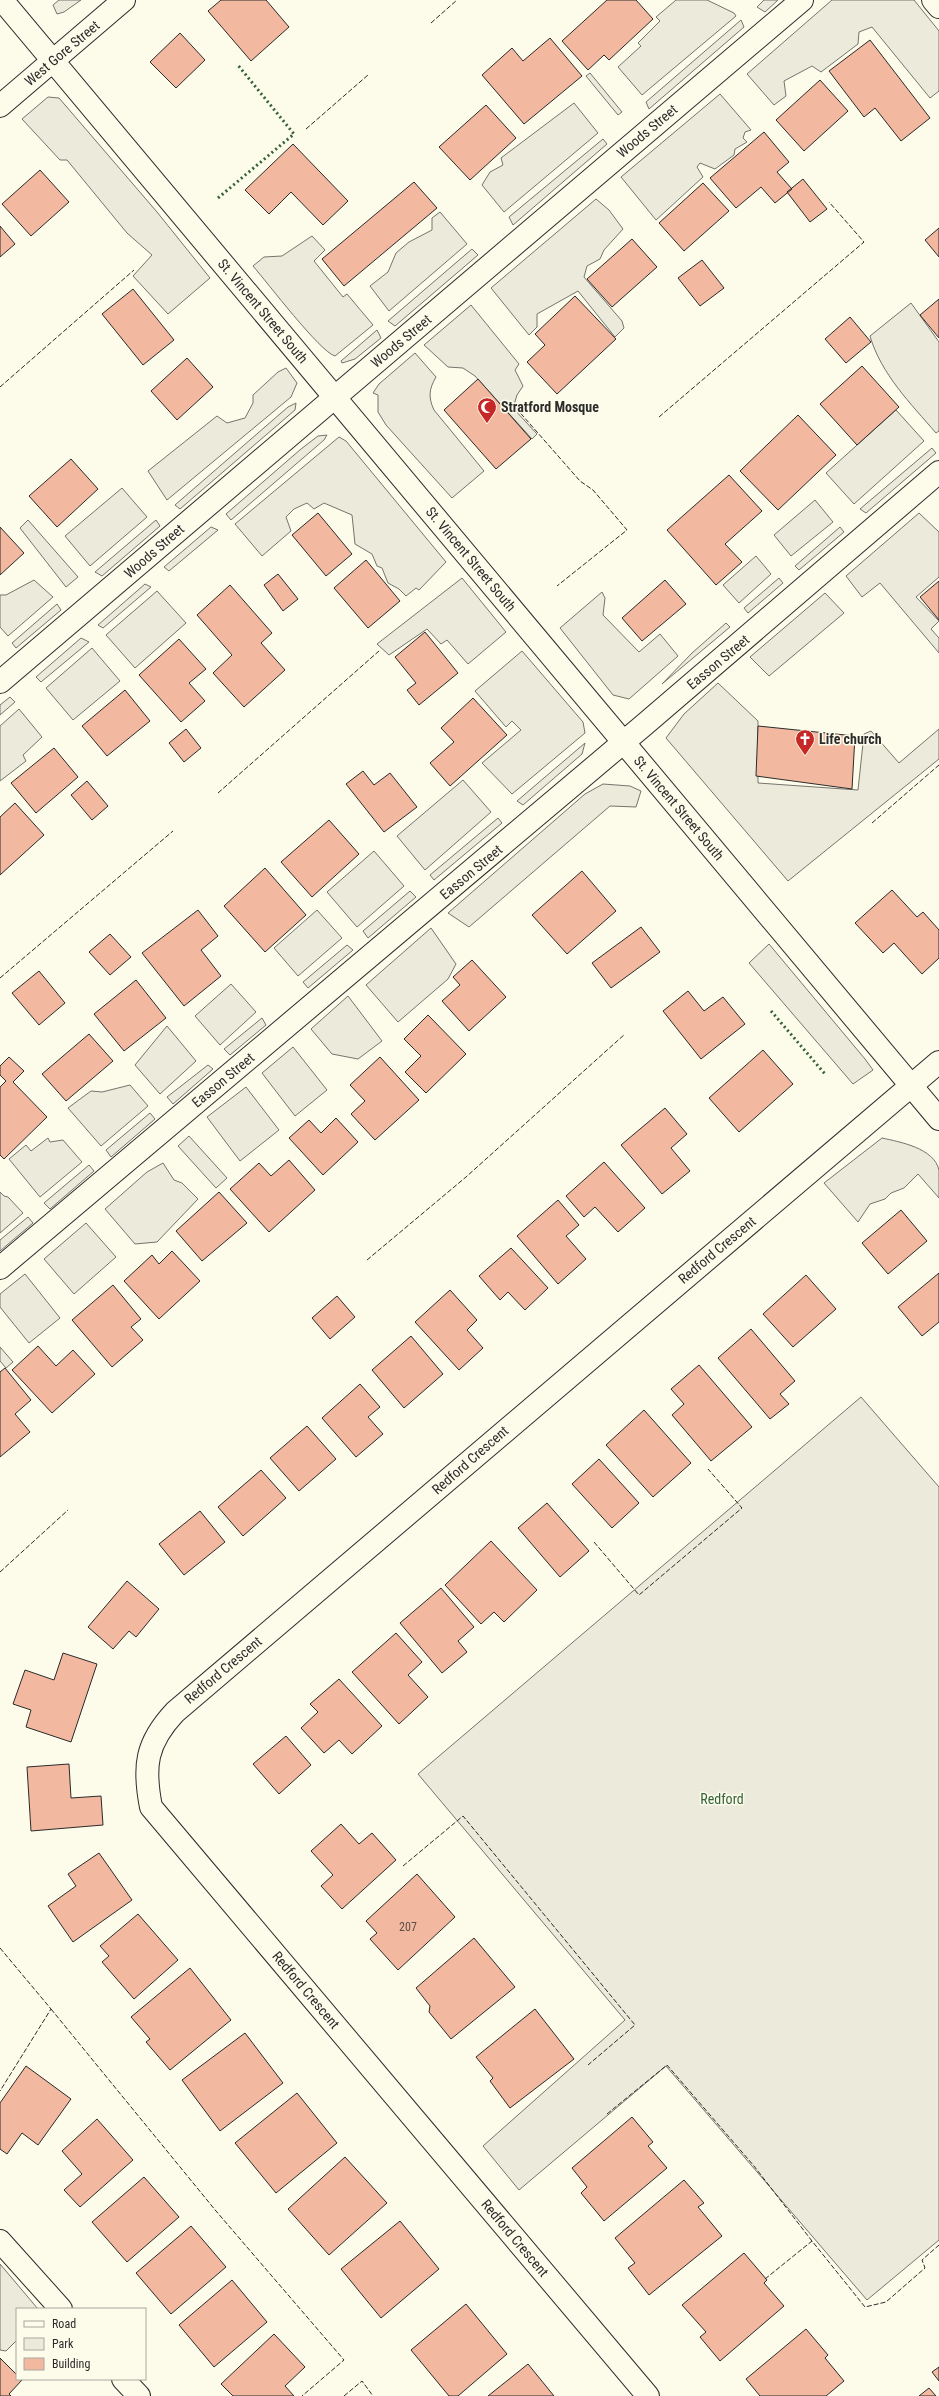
<svg xmlns="http://www.w3.org/2000/svg" width="939" height="2396" viewBox="0 0 939 2396" font-family="'Roboto Condensed',sans-serif">
	<style>
		.green { fill: #ecebdb; stroke: #74746e }
		.building { fill: #f2b8a0; stroke: #2b2b2b }
		.lines { fill: none; stroke-linecap: round; stroke-linejoin: round }
		.street-casing { stroke: #2b2b2b; stroke-width: 24 }
		.secondary-casing { stroke: #2b2b2b; stroke-width: 24 }
		.street { stroke: #fdfbea; stroke-width: 22 }
		.secondary { stroke: #fdfbea; stroke-width: 22 }
		.hedge { stroke: #34623c; stroke-width: 3; stroke-dasharray: 2 3; stroke-linecap: butt }
		.fence { stroke: #2b2b2b; stroke-width: 1; stroke-dasharray: 5 2; stroke-linecap: butt }
		.labels { text-anchor: middle; stroke-width: 3; stroke-linejoin: round; paint-order: stroke }
		.number-label { font-size: 12px; fill: #5d4e48 }
		.street-label { font-size: 14px; fill: #2b2b2b; stroke: #fdfbea }
		.poi-label { font-size: 14px; font-weight: bold; fill: #2b2b2b; stroke: #fdfbea; text-anchor: start }
		.park-label { font-size: 14px; fill: #34623c; stroke: #fdfbea }
	</style>
	<rect width="100%" height="100%" fill="#fdfbea"/>
	<path class="green" d="M59 0H81L64 12 57 14 53 5Z
		M676 0H707L734 13 736 16 642 95 618 67 641 46 638 43 660 21 656 17Z
		M764 0H778L765 12 757 7Z
		M832 0H914L939 31V91L930 98 872 27 859 32 858 44 821 72 812 66 784 81 786 96 774 105 747 74Z
		M741 20 744 27 649 109 646 102Z
		M590 73 622 112 618 115 586 76Z
		M720 94 751 130 745 132 743 138 747 142 735 149 734 155 715 169 700 163 697 167 703 177 656 220 621 177Z
		M48 97 59 98 157 212 210 278 168 314 133 276 152 255 127 233 67 160H60L22 119Z
		M574 103 598 133 504 212 482 185 490 172 503 165 501 158Z
		M603 139 607 144 513 225 509 217Z
		M596 199 609 210 623 229 604 250 600 259 587 266 584 277 622 321 624 328 615 337 578 291 537 314V327L529 335 491 288Z
		M440 212 467 244 389 311 370 286 388 272 396 253 409 242 432 230V218Z
		M312 236 325 250 314 261 343 297 347 294 373 325 335 356C320 352 267 282 253 266L264 257 282 256Z
		M472 249 478 255 395 326 388 321Z
		M911 303 939 342V431L936 433C911 404 881 374 870 336Z
		M471 305 519 364 515 370 523 386 517 395 513 408 537 434 532 439 475 376 463 368 448 367 424 345Z
		M377 330 381 338 355 359 342 363 341 361Z
		M415 353 436 377C429 389 428 397 434 410L484 471 452 498 386 425 378 412V395L373 393 379 384Z
		M286 368 297 383 291 397 167 500 148 471 217 416 227 423 245 418 253 403V395L278 372Z
		M296 403 295 410 180 509 175 505 288 407Z
		M896 410 924 441 854 504 826 473Z
		M327 435 324 440 231 520 226 514 301 449 318 436Z
		M339 437 346 441 446 562 419 590 416 588 406 596 399 589 388 583 382 568 377 566 372 554 355 544 352 515 324 503 314 509 307 503 294 509 286 517 291 531 262 556 235 524Z
		M932 448 936 453 866 513 860 509Z
		M122 488 147 517 90 566 65 536Z
		M815 500 833 522 791 556 774 535Z
		M919 513 939 532V577L916 597 939 621 931 629 939 638V653L880 583 862 597 846 576Z
		M28 520 78 577 66 587 20 528Z
		M156 520 160 526 102 576 95 572Z
		M211 527 218 530 169 571 164 567Z
		M840 527 844 532 799 570 795 566Z
		M756 556 771 574 739 603 723 585Z
		M462 578 506 632 468 664 447 640 441 644 427 629 389 655 377 644Z
		M779 578 783 583 748 613 744 608Z
		M34 580 53 597 8 636 0 627V595H6Z
		M145 584 151 587 103 628 98 625Z
		M157 591 186 623 135 668 106 635Z
		M602 592 605 598 603 615 639 652 660 634 678 656 629 699 613 695 560 628Z
		M825 593 844 613 769 676 750 657Z
		M57 604 61 610 16 648 12 643Z
		M726 623 730 627 662 684 692 653Z
		M81 638 89 642 41 682 36 677Z
		M92 648 120 681 73 720 46 688Z
		M522 651 583 722 585 733 512 794 482 763 521 730 512 721 506 727 475 691Z
		M718 683 758 721V783L858 790 864 734 871 731 899 763 939 729V759L788 881 666 738 684 714Z
		M10 697 15 702 0 715V705Z
		M19 709 42 737 23 755 26 761 0 781V726Z
		M585 743 582 754 523 805 517 801Z
		M463 780 491 812 425 870 397 836Z
		M603 784 630 786 641 791 636 807 610 806 469 927 448 913 585 794Z
		M498 818 502 823 434 880 430 875Z
		M374 851 404 886 357 927 327 892Z
		M410 891 416 897 368 938 363 931Z
		M317 910 342 938 298 976 274 948Z
		M431 928 456 964 448 979 398 1022 366 985Z
		M769 944 865 1059 873 1070 853 1084 749 963Z
		M347 945 353 950 308 988 303 982Z
		M231 984 256 1012 220 1045 195 1016Z
		M348 996 382 1041 358 1059 332 1054 311 1029Z
		M262 1018 266 1025 230 1055 224 1049Z
		M167 1026 196 1061 160 1094 135 1065Z
		M293 1047 327 1090 295 1116 262 1073Z
		M208 1065 213 1069 173 1104 167 1097Z
		M130 1085 148 1106 101 1146 68 1108 91 1091 102 1092Z
		M246 1087 279 1130 240 1161 207 1117Z
		M150 1113 155 1119 111 1157 106 1150Z
		M189 1136 227 1178 216 1188 178 1146Z
		M48 1138 50 1142 63 1140 82 1162 40 1197 9 1159 26 1145 31 1151Z
		M882 1138C900 1142 934 1148 939 1170 939 1178 939 1189 939 1198L918 1174 904 1188 891 1193 885 1199 870 1204 858 1222 824 1183Z
		M163 1163 174 1180 182 1183 198 1199 157 1242 135 1244 105 1209 147 1172Z
		M89 1165 94 1171 50 1209 44 1203Z
		M0 1192 4 1196 8 1197 23 1213 0 1233Z
		M28 1217 33 1223 0 1251V1240Z
		M86 1223 116 1257 74 1294 44 1259Z
		M25 1274 60 1318 29 1343 0 1307V1294Z
		M0 1347 13 1362 6 1368 0 1361Z
		M861 1397 939 1487V2240L867 2300 666 2066 519 2190 483 2146 625 2020 418 1774Z
		M0 2264 38 2309H17V2340L6 2351 0 2350Z"/>
	<path class="building" d="M221 0H266L289 27 251 61 208 11Z
		M607 0H636L653 19 609 60 604 55 588 70 562 41Z
		M180 33 205 60 176 88 150 62Z
		M550 38 582 76 524 124 482 75 512 48 523 61Z
		M870 40 930 118 901 141 875 108 864 117 829 71Z
		M820 80 848 111 804 151 776 120Z
		M486 105 516 138 470 180 439 147Z
		M764 132 789 162 777 172 792 189 775 203 761 187 736 208 710 178Z
		M293 144 348 201 323 225 291 192 269 214 245 190Z
		M40 170 69 202 31 236 2 204Z
		M803 179 827 209 810 222 787 192Z
		M414 182 437 208 344 286 322 259Z
		M703 183 729 211 684 251 659 223Z
		M0 226 15 244 0 257Z
		M939 228V257L925 240Z
		M632 239 657 267 612 307 587 279Z
		M702 260 724 288 700 306 678 278Z
		M133 289 174 340 143 365 102 314Z
		M575 296 616 339 557 394 527 362 545 345 535 334Z
		M939 299V338L920 315Z
		M850 317 871 342 846 363 825 339Z
		M187 358 213 387 177 420 151 391Z
		M862 366 899 407 857 445 820 404Z
		M478 379 531 439 496 469 444 410Z
		M798 415 836 455 778 510 740 471Z
		M71 459 98 489 57 527 29 496Z
		M729 475 762 511 725 544 742 562 716 585 667 530Z
		M318 513 352 554 326 576 292 535Z
		M0 527 24 553 0 575Z
		M366 560 400 601 368 628 334 588Z
		M278 574 298 599 283 611 264 585Z
		M665 580 686 604 642 641 622 618Z
		M939 581V620L920 597Z
		M230 585 272 633 261 643 285 670 244 707 213 673 232 655 197 615Z
		M425 632 458 673 419 705 407 690 416 683 395 657Z
		M179 639 206 669 189 683 205 701 181 722 139 675Z
		M125 690 150 721 107 756 82 726Z
		M473 698 507 735 450 786 430 763 454 742 441 728Z
		M758 726 855 736 852 789 756 776Z
		M186 729 201 748 184 762 169 743Z
		M54 748 78 777 36 813 11 783Z
		M363 771 374 785 390 773 417 807 384 832 346 784Z
		M87 781 108 806 92 820 71 795Z
		M15 803 44 835 0 875V817Z
		M329 820 359 854 312 897 281 862Z
		M265 868 306 915 265 952 224 906Z
		M582 871 616 911 567 954 532 915Z
		M892 890 917 917 923 912 939 930V958L922 974 894 943 883 953 855 923Z
		M198 910 218 936 201 950 221 976 184 1006 142 953Z
		M641 927 660 952 611 988 592 963Z
		M110 934 131 957 110 975 89 952Z
		M472 960 506 997 469 1031 442 1001 460 985 453 977Z
		M39 971 65 1003 39 1025 12 993Z
		M136 980 166 1018 124 1051 94 1014Z
		M688 991 704 1011 723 997 745 1024 701 1059 663 1011Z
		M428 1015 466 1054 426 1093 405 1072 421 1056 404 1039Z
		M89 1034 113 1061 66 1101 42 1074Z
		M763 1050 793 1084 739 1132 709 1098Z
		M9 1057 24 1071 13 1082 47 1117 4 1159 0 1155V1087L6 1081 0 1075V1066Z
		M380 1057 419 1100 375 1140 351 1114 365 1101 350 1085Z
		M665 1108 687 1134 671 1148 690 1171 662 1194 621 1145Z
		M336 1118 358 1142 323 1175 289 1138 309 1120 321 1133Z
		M289 1160 315 1190 269 1232 230 1189 259 1163 271 1176Z
		M604 1162 645 1208 618 1232 595 1207 584 1217 566 1196Z
		M219 1192 247 1223 202 1261 176 1231Z
		M558 1200 579 1225 566 1236 586 1259 558 1284 517 1236Z
		M901 1210 927 1241 888 1274 862 1243Z
		M511 1248 548 1288 525 1310 508 1292 500 1300 479 1276Z
		M172 1251 200 1281 159 1319 124 1281 152 1255 159 1264Z
		M939 1273V1322L922 1336 898 1307Z
		M806 1275 836 1309 793 1347 763 1314Z
		M113 1285 141 1319 131 1327 143 1340 112 1367 72 1320Z
		M450 1290 477 1320 467 1330 483 1348 459 1370 415 1322Z
		M337 1296 355 1317 330 1339 312 1318Z
		M751 1329 795 1381 780 1394 789 1404 770 1419 718 1358Z
		M411 1336 443 1374 404 1408 372 1370Z
		M38 1346 56 1366 73 1350 95 1374 52 1413 12 1370Z
		M699 1365 752 1427 711 1461 672 1415 684 1404 671 1389Z
		M5 1368 31 1400 15 1414 30 1432 0 1457V1372Z
		M360 1384 380 1407 368 1417 383 1434 356 1457 322 1418Z
		M644 1410 691 1463 653 1497 606 1445Z
		M307 1426 336 1459 299 1491 270 1458Z
		M599 1459 639 1503 612 1528 572 1484Z
		M261 1470 286 1498 243 1536 218 1507Z
		M547 1503 589 1551 560 1577 518 1528Z
		M200 1511 225 1542 184 1575 159 1544Z
		M491 1541 537 1590 504 1622 494 1612 481 1624 445 1585Z
		M127 1581 159 1609 136 1637 129 1631 113 1649 88 1627Z
		M441 1588 474 1627 458 1641 467 1652 442 1673 400 1623Z
		M396 1633 422 1662 408 1675 428 1697 399 1724 352 1672Z
		M63 1653 97 1664 71 1742 26 1727 31 1710 13 1704 25 1670 54 1680Z
		M339 1679 382 1726 352 1754 339 1740 324 1753 301 1728 318 1712 310 1704Z
		M286 1736 311 1765 279 1794 253 1764Z
		M69 1764 71 1798 101 1796 103 1825 31 1831 27 1767Z
		M341 1824 359 1844 372 1833 396 1860 342 1909 321 1886 333 1875 311 1851Z
		M99 1853 132 1900 73 1942 48 1906 76 1886 68 1874Z
		M417 1874 455 1917 398 1970 370 1939 377 1933 366 1921Z
		M138 1914 178 1960 134 1999 102 1962 109 1956 100 1946Z
		M474 1938 515 1987 451 2039 429 2012 430 2006 416 1988Z
		M190 1968 231 2020 170 2070 146 2042 150 2039 131 2017Z
		M535 2009 574 2059 510 2108 490 2081 493 2078 476 2057Z
		M245 2033 283 2083 220 2131 182 2080Z
		M26 2066 71 2099 38 2145 22 2133 7 2154 0 2149V2103Z
		M297 2093 337 2143 276 2193 235 2143Z
		M632 2117 653 2142 648 2146 667 2168 604 2221 581 2193 587 2187 572 2168Z
		M97 2119 133 2160 80 2207 64 2190 82 2174 62 2151Z
		M345 2157 387 2203 329 2255 288 2209Z
		M144 2177 179 2217 127 2262 92 2222Z
		M684 2180 704 2203 698 2207 722 2236 649 2295 628 2268 635 2263 615 2238Z
		M400 2221 439 2269 381 2318 341 2269Z
		M191 2226 226 2267 171 2314 136 2273Z
		M744 2253 767 2280 764 2283 784 2306 720 2361 700 2337 706 2332 682 2305Z
		M232 2280 267 2322 214 2367 179 2325Z
		M466 2304 507 2354 458 2396H449L411 2350Z
		M806 2329 828 2355 825 2358 844 2381 826 2396H760L746 2379Z
		M274 2334 305 2367 285 2386 294 2396H233L221 2384Z
		M0 2358 17 2375V2379L22 2380 9 2394 11 2396H0Z
		M528 2364 554 2396H488Z
		M939 2367V2381L932 2372Z
		M929 2388 936 2396H919Z"/>
	<g class="lines">
		<g class="street-casing">
			<path id="street" d="M933 0 939 7
				M0 682 802 0
				M0 1268 644 725 939 472
				M0 2241 61 2309
				M123 2379 139 2396
				M648 2396 151 1807C143 1766 146 1743 175 1712L939 1062"/>
		</g>
		<g class="secondary-casing">
			<path id="secondary" d="M2 0 939 1119
				M0 106 124 0"/>
		</g>
		<use href="#street" class="street"/>
		<use href="#secondary" class="secondary"/>
		<path class="hedge" d="M218 198 294 134 237 64
			M771 1011 825 1074"/>
		<path class="fence" d="M431 23 457 0
			M306 129 368 75
			M0 387 134 270
			M516 408 580 481 593 490 627 530 557 586
			M659 417 864 242 829 202
			M218 793 379 651
			M872 823 939 765
			M0 978 173 831
			M367 1260 466 1177 625 1034
			M594 1542 639 1595 742 1508 708 1469
			M0 1572 68 1510
			M403 1866 463 1816 635 2025 588 2065
			M0 1948 51 2009 0 2091
			M51 2009 216 2211 344 2360 302 2396
			M607 2114 667 2065 754 2166 812 2241
			M765 2279 812 2241 865 2307 886 2302 925 2268 922 2260 939 2245
			M344 2396 362 2381 373 2396"/>
	</g>
	<defs>
		<g id="mosque-pin" transform="scale(1)"><path d="M0 17L-7.5 6A9.5 9.5 0 1 1 7.5 6Z" fill="#c62828" stroke="#fdfbea"/><path d="M3.5-4.9A6 6 0 1 0 3.5 4.9A5 5 0 1 1 3.5-4.9Z" fill="#fff"/></g>
		<g id="church-pin" transform="scale(1)"><path d="M0 17L-7.5 6A9.5 9.5 0 1 1 7.5 6Z" fill="#c62828" stroke="#fdfbea"/><path d="M-1.2-6h2.4v3.5h3.3v2.4h-3.3V6h-2.4V-.1h-3.3v-2.4h3.3Z" fill="#fff"/></g>
	</defs>
	<g fill-rule="evenodd">
		<use href="#mosque-pin" x="487" y="407"/>
		<use href="#church-pin" x="805" y="739"/>
	</g>
	<g class="labels">
		<g class="number-label">
			<text x="408" y="1931">207</text>
		</g>
		<g class="street-label">
			<text transform="translate(62 53) rotate(-40)" y="5">West Gore Street</text>
			<text transform="translate(647 131) rotate(-40)" y="5">Woods Street</text>
			<text transform="translate(263 311) rotate(50)" y="5">St. Vincent Street South</text>
			<text transform="translate(401 341) rotate(-40)" y="5">Woods Street</text>
			<text transform="translate(154 551) rotate(-41)" y="5">Woods Street</text>
			<text transform="translate(471 559) rotate(50)" y="5">St. Vincent Street South</text>
			<text transform="translate(718 662) rotate(-40)" y="5">Easson Street</text>
			<text transform="translate(679 808) rotate(50)" y="5">St. Vincent Street South</text>
			<text transform="translate(471 872) rotate(-40)" y="5">Easson Street</text>
			<text transform="translate(223 1080) rotate(-40)" y="5">Easson Street</text>
			<text transform="translate(717 1250) rotate(-40)" y="5">Redford Crescent</text>
			<text transform="translate(470 1460) rotate(-41)" y="5">Redford Crescent</text>
			<text transform="translate(223 1670) rotate(-40)" y="5">Redford Crescent</text>
			<text transform="translate(306 1990) rotate(50)" y="5">Redford Crescent</text>
			<text transform="translate(515 2238) rotate(50)" y="5">Redford Crescent</text>
		</g>
		<g class="poi-label">
			<text x="501" y="412">Stratford Mosque</text>
			<text x="819" y="744">Life church</text>
		</g>
		<g class="park-label">
			<text x="722" y="1804">Redford</text>
		</g>
	</g>
	<rect x="16" y="2308" width="130" height="72" fill="#fdfbea" stroke="#a9a89e"/>
	<rect x="24" y="2321" width="20" height="6" fill="#fdfbea" stroke="#a9a89e"/>
	<text x="52" y="2328" font-size="12" fill="#2b2b2b">Road</text>
	<rect x="24" y="2338" width="20" height="12" fill="#ecebdb" stroke="#a9a89e"/>
	<text x="52" y="2348" font-size="12" fill="#2b2b2b">Park</text>
	<rect x="24" y="2358" width="20" height="12" fill="#f2b8a0" stroke="#a9a89e"/>
	<text x="52" y="2368" font-size="12" fill="#2b2b2b">Building</text>
</svg>
